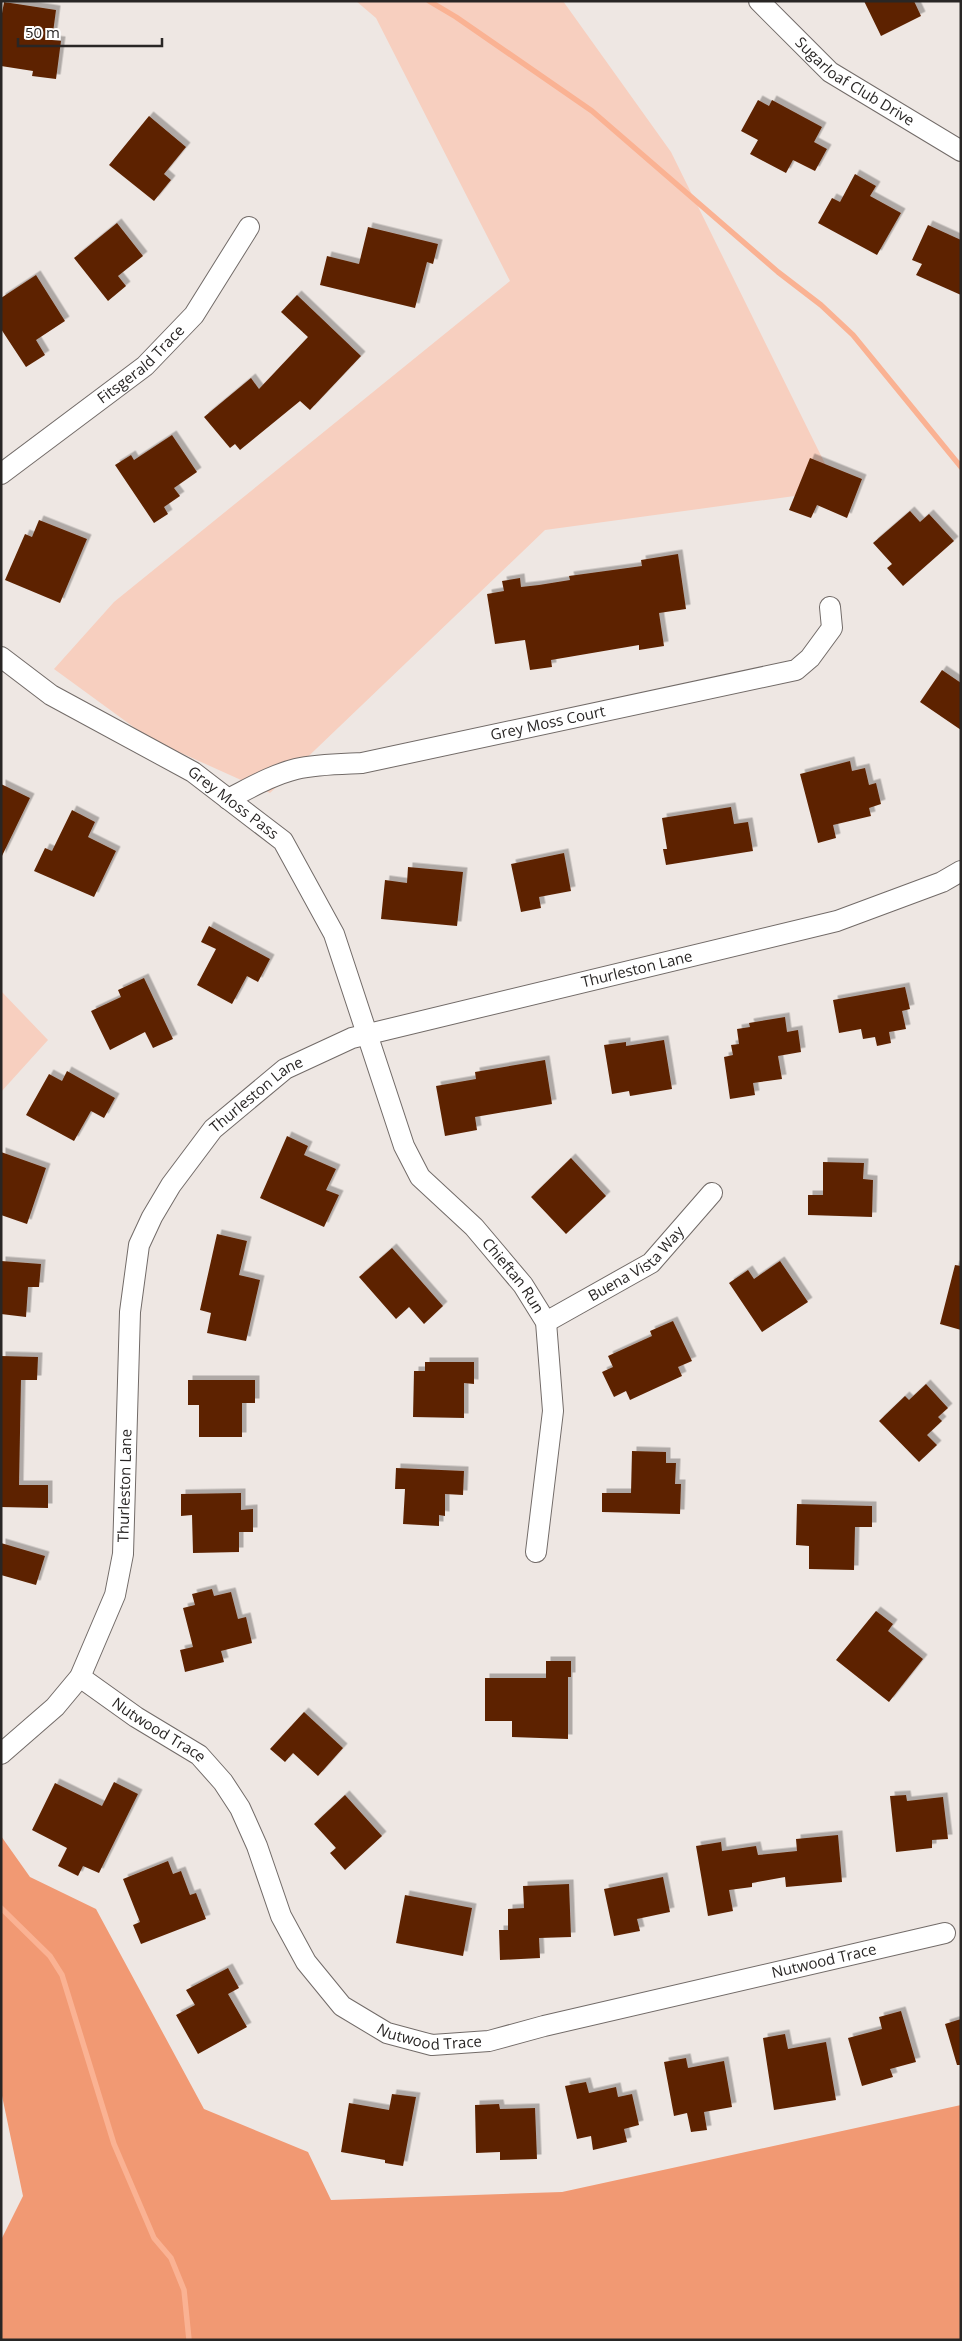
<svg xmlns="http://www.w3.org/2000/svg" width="962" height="2341" viewBox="0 0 962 2341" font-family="'Open Sans',sans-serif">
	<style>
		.green { fill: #f7cfbf }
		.forest { fill: #f19973 }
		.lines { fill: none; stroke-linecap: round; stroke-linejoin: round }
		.stream { stroke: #fab293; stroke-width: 5.5 }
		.building { fill: #5d2303; filter: url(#shadow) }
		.minor-casing { stroke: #726b68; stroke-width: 22 }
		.minor { stroke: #fff; stroke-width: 20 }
		.labels { text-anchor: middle; stroke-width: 5; stroke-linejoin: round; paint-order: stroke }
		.street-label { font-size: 15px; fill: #292625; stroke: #fff }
	</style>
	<defs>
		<filter id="shadow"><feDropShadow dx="4.5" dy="-4.5" stdDeviation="0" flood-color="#0004"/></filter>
	</defs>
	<rect width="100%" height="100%" fill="#eee7e3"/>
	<path class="green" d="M356 1H563L671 152 838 490 545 530 270 793 150 739 54 669 114 602 510 281 376 18Z
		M1 991 48 1040 1 1092Z"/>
	<path class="forest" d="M1 1836 30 1877 96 1909 204 2109 308 2152 331 2200 562 2192 961 2105V2340H1V2240L23 2196 1 2091Z"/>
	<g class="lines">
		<path class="stream" d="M429 1 456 17 592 111 778 272 821 305 853 335 961 467
			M1 1908 50 1956 62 1975 114 2144 154 2238 171 2258 184 2290 189 2340"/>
	</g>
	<path class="building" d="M864 1H914L921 16 881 36Z
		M4 2 56 10 52 40 61 41 56 79 32 76 33 71 1 66V19Z
		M758 100 769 106 772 100 822 127 814 142 827 149 815 171 793 160 786 173 750 154 758 140 741 131Z
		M149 116 186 147 164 174 171 180 154 201 109 165Z
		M855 174 876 186 870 196 901 213 877 255 818 223 832 198 840 202Z
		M117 223 143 256 118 276 126 286 108 301 74 258Z
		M928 225 961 240V295L916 275 922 264 912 260Z
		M368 227 438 244 433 264 427 262 415 308 320 285 327 256 359 264Z
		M36 275 65 321 36 340 45 355 26 367 1 329V298Z
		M297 295 361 356 310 410 300 401 240 450 235 444 230 448 204 417 251 378 259 389 308 337 281 312Z
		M172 435 197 472 174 488 180 496 164 507 168 514 154 523 115 465 131 455 134 460Z
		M810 458 862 479 847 518 817 505 811 518 789 510Z
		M910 511 920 522 929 514 954 541 903 586 887 568 892 564 873 543Z
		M39 520 87 539 60 603 5 580 25 534 32 537Z
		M678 554 686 609 659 613 664 646 639 650V645L551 660 552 667 530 670 525 640 495 644 487 594 504 591 502 581 520 578 521 587 539 585 570 580 569 576 642 566 641 560Z
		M942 670 961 683V730L920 702Z
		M850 761 852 771 865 768 869 785 876 783 881 804 869 808 871 816 833 825 836 838 818 843 800 774Z
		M1 784 30 798 1 858Z
		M731 807 734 824 748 822 753 851 666 865 663 849H667L662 818Z
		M72 810 95 822 88 837 116 851 94 897 34 871 45 848 52 851Z
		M564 853 571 891 539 897 541 908 521 912 511 864Z
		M408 867 463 872 457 926 381 919 385 880 407 883Z
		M209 926 270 959 258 982 247 976 232 1004 197 985 216 949 201 942Z
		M144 978 173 1039 153 1048 145 1032 110 1050 91 1011 121 997 118 990Z
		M905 987 910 1009 902 1011 906 1029 889 1032 891 1043 877 1046 875 1037 863 1039 861 1029 839 1033 833 1000Z
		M785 1017 787 1032 798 1030 801 1052 778 1056 782 1079 753 1083 755 1095 730 1099 724 1057 733 1055 731 1045 739 1044 737 1029 750 1027 749 1023Z
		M664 1040 672 1089 630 1096 629 1091 612 1094 604 1045 626 1042V1046Z
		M545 1060 552 1104 475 1117 477 1130 445 1136 436 1086 476 1079 475 1072Z
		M67 1071 115 1098 104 1118 91 1111 74 1141 26 1115 49 1074 62 1081Z
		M287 1136 308 1146 304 1155 336 1169 326 1190 339 1195 324 1227 260 1198Z
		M1 1152 46 1168 27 1224 1 1215Z
		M571 1158 606 1196 566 1234 531 1197Z
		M823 1162 864 1163 863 1179 873 1180 872 1217 808 1215V1195H823Z
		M217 1234 247 1241 239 1275 260 1280 246 1341 207 1333 211 1313 200 1310Z
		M392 1248 443 1306 424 1324 409 1307 396 1319 359 1277Z
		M1 1261 41 1264 39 1287H28L26 1317 1 1314Z
		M780 1261 808 1302 762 1332 729 1283 748 1270 754 1279Z
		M955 1265 961 1266V1330L940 1324Z
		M673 1321 692 1361 678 1367 682 1376 630 1400 626 1391 614 1397 602 1372 613 1367 608 1356 652 1336 650 1331Z
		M1 1356 38 1357 37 1380H21L19 1485H48V1508L1 1507Z
		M425 1362H474V1384L464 1383V1418L413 1417 414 1371H425Z
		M188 1380H255V1403H242V1437H199V1405H188Z
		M926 1384 948 1408 938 1417 942 1421 927 1435 937 1445 919 1462 879 1421 905 1396 909 1400Z
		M632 1451 666 1452V1463H676L675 1484H681L680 1514 602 1512V1493H631Z
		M396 1468 464 1471 463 1495 445 1494V1516L439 1515V1526L403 1524 405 1489H395Z
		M241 1493V1510L253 1509V1532H239V1552L193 1553 192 1515 181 1516V1494Z
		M797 1504 872 1506V1527H855L854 1570 809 1569V1546L796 1545Z
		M1 1543 45 1556 36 1585 1 1575Z
		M212 1589 214 1596 231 1592 238 1619 246 1617 252 1643 221 1651 224 1662 185 1672 180 1650 193 1647 183 1608 195 1605 192 1594Z
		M876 1611 893 1624 888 1631 923 1659 889 1702 836 1660Z
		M546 1661H571V1677H568V1739L512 1737V1721H485V1678H546Z
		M304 1712 343 1748 318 1776 293 1753 285 1762 270 1749Z
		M114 1782 138 1794 99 1873 83 1866 78 1876 58 1866 67 1848 32 1830 55 1783 102 1806Z
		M345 1795 382 1836 345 1870 330 1853 336 1848 314 1824Z
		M906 1795 907 1801 943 1797 948 1839 932 1840V1848L896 1852 890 1796Z
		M838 1835 842 1882 786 1887 785 1877 752 1883V1887L729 1890 733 1911 708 1916 696 1846 721 1842 722 1851 756 1846 758 1855 797 1851 796 1839Z
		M168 1861 173 1874 181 1871 190 1895 196 1893 206 1919 141 1944 133 1925 140 1922 123 1879Z
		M663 1877 670 1912 637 1919 640 1931 614 1936 604 1889Z
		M569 1884 571 1937 539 1938 540 1958 500 1960 499 1930H508V1909L524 1908 523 1886Z
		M405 1895 472 1908 463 1956 396 1943Z
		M228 1968 239 1988 228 1994 247 2027 198 2054 176 2015 195 2005 186 1990Z
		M901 2011 916 2062 890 2069 893 2077 862 2086 848 2038 882 2029 879 2017Z
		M961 2019V2065H957L945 2024Z
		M785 2034 788 2049 826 2042 836 2100 774 2110 763 2038Z
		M686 2058 688 2068 724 2061 732 2107 704 2112 707 2130 691 2132 687 2113 674 2116 664 2062Z
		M586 2082 589 2093 616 2087 618 2097 632 2094 639 2125 624 2129 627 2142 593 2150 591 2136 577 2139 565 2086Z
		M392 2094 416 2097 403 2166 385 2163V2160L341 2152 349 2103 389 2110Z
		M499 2104 500 2109 535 2108 537 2159 500 2160V2152L476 2153 475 2105Z"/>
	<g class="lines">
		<g class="minor-casing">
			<g id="minor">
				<path id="s1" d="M759 1 830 72 961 151"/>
				<path id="s2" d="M1 474 145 366 194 315 249 227"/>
				<path id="s3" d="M1 657 51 695 193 772 283 841 334 934 404 1146 420 1177 474 1227 523 1285 546 1322 553 1411 536 1552"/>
				<path id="s4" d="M228 799C250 788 272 775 296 769 317 764 340 764 362 763L796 670 810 658 832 628 830 607"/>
				<path id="s5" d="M546 1322 651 1263 712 1193"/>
				<path id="s6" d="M80 1677 136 1717 199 1755 223 1782 240 1808 257 1846 281 1916 306 1962 342 2006 387 2033 432 2045 489 2041 544 2026 945 1933"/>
				<path id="s7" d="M1 1754 55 1707 80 1677 115 1595 123 1554 130 1312 139 1245 152 1217 171 1185 213 1129 285 1069 352 1038 837 921 942 882 961 871"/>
			</g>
		</g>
		<use href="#minor" class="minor"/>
	</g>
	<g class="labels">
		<g class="street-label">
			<text dy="5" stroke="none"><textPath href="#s1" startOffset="126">Sugarloaf Club Drive</textPath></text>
			<text dy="5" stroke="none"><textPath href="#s2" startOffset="178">Fitsgerald Trace</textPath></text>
			<text dy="5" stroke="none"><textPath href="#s4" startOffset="331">Grey Moss Court</textPath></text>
			<text dy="5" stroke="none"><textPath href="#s3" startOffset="275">Grey Moss Pass</textPath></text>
			<text dy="5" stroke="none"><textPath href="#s7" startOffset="1150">Thurleston Lane</textPath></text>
			<text dy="5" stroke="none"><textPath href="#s7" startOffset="745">Thurleston Lane</textPath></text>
			<text dy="5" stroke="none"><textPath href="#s5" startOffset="108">Buena Vista Way</textPath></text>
			<text dy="5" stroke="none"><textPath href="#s3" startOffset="838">Chieftan Run</textPath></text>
			<text dy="5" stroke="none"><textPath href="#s7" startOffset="310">Thurleston Lane</textPath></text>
			<text dy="5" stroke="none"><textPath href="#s6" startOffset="95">Nutwood Trace</textPath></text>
			<text dy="5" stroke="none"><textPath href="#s6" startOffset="935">Nutwood Trace</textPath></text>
			<text dy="5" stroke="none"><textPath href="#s6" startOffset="530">Nutwood Trace</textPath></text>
		</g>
	</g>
	<rect width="962" height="2341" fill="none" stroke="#292625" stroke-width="5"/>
	<path d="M18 38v8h144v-8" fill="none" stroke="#292625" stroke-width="2.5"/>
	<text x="25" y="38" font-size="15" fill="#292625" stroke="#ffffff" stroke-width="4" paint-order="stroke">50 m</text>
</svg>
